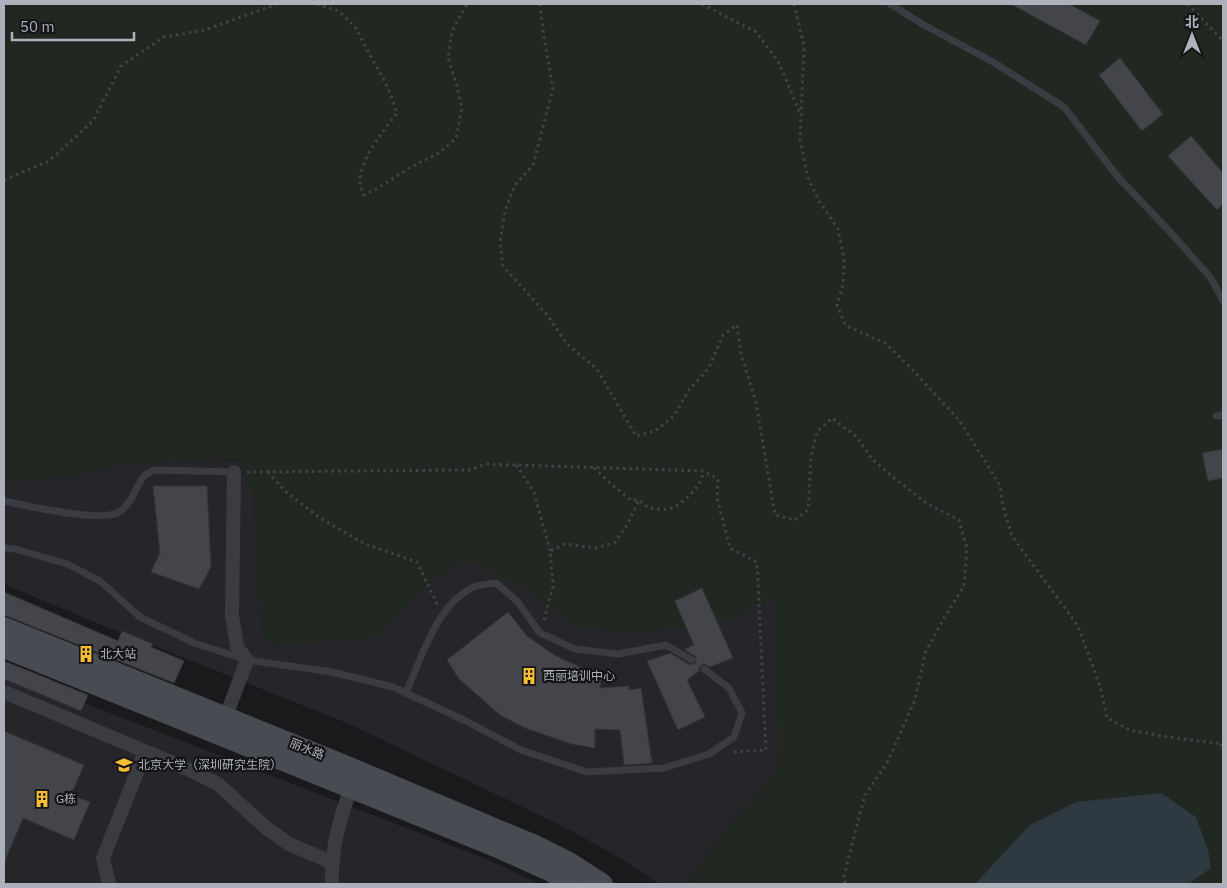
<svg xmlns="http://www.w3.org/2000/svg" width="1227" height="888" viewBox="0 0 1227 888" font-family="'IBM Plex Sans','Noto Sans SC',sans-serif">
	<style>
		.built { fill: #26262a }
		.green { fill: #202821 }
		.water { fill: #2f3942 }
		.building { fill: #44454a; stroke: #343439 }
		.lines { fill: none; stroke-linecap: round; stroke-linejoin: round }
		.path { stroke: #414349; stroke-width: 3; stroke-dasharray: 2.5 4; stroke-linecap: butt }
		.lane { stroke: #3b3c42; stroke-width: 7 }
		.street { stroke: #3b3c42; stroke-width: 14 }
		.secondary { stroke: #494b52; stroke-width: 20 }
		.labels { text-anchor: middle; stroke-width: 4.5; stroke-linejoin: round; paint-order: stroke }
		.poi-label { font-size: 12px; fill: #acb1bc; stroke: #151518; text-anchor: start }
		.street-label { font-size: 12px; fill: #acb1bc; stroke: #151518 }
	</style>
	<rect width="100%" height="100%" fill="#1a1a1d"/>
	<path class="built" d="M216 458 234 461H282L777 595 779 770 730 825 687 884H659L647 875 608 851 560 825 347 723 87 619 4 584V480L41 479 84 474 121 465Z
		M4 672 484 858 540 884H4Z"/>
	<path class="green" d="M4 4H1223V884H687L730 825 779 770 776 598 738 617 640 634 573 626 527 590 474 562 457 565 426 585 376 637 274 646 261 633 253 491 241 461 216 458 121 465 85 474 41 479 4 480Z"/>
	<path class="water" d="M1161 793 1196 817 1208 850 1211 868 1191 882 1185 884H975L1030 825 1076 802Z"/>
	<path class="building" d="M1011 4H1069L1100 21 1086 45Z
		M1120 58 1163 114 1142 131 1099 75Z
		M1191 136 1223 173V204L1217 210 1168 156Z
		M1223 449V478L1208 481 1202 453Z
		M153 486H207L211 567 199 589 151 572 160 553Z
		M702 588 733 658 710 667 705 664H702L699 668V671L687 680 705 717 678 730 647 661 670 653 690 665 696 663V657L684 649 694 645 675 601Z
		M4 592 118 641 122 631 153 644 151 647 184 661 174 683 4 615Z
		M508 612 527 636 554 655 582 668 601 674 600 688 629 686V690L641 688 652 763 624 765 620 730 595 729V748L572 744 525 728 500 715 459 679 447 660Z
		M4 661 88 695 81 711 4 679Z
		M4 731 84 765 71 795 90 802 74 840 23 818 4 863Z"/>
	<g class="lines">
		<path class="path" d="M317 4 339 11 355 27 388 88 397 113C384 130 358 162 360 183 360 187 363 191 364 195L380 187 409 168 439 153 456 138 462 108 456 83 448 58 452 31 467 4
			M540 4 544 38 553 88 533 165 515 185 505 211 500 242 503 266 548 316 567 344 597 369 636 436 655 431 675 415 688 391 709 368 723 335 737 325 741 354 756 402 775 515 795 520 808 510 811 456 817 432 832 418 857 437 872 459 894 478 926 503 959 520 967 548 964 586 943 620 925 653 915 700 887 763 865 795 844 876 845 884
			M702 4 756 32 778 61 800 113
			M794 4 804 46 800 140 808 178 819 201 838 229 844 258 843 284 837 306 846 326 885 343 910 367 959 420 1000 485 1003 507 1012 536 1078 626 1100 686 1107 718 1130 730 1168 737 1223 744
			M1188 4 1223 41
			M4 180 49 161 93 121 121 66 164 37 205 30 277 4
			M516 465 534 492 550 551
			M594 468 611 484 631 500H639L649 508C655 509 663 510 669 509 681 506 703 485 703 472
			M247 472 469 470 486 464 703 471 718 479 717 498 730 548 757 562 766 750 732 752
			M268 472 285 491 320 518 365 544 417 562 438 606
			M544 620 553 586 550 551 565 544 596 548 615 542 627 525 639 500
			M1221 744 1223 751"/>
		<path class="lane" d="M890 4 924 25 993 62 1064 107 1118 177 1171 233 1211 278 1223 301
			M1216 416 1223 415
			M4 501C27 506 104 524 121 511 133 502 135 487 144 476 147 474 151 471 154 470L234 472
			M4 548 15 549 67 564 100 581 140 617 194 643 247 660 332 672 393 687 464 720 521 750 587 772 664 768 709 754 734 737 742 713 729 688 704 669
			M406 693C421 659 437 603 474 587 480 584 489 584 496 583L517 601 540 633 575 649 618 654 666 645 692 660"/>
		<path class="street" d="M4 692 192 771 218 784 265 827 289 844 331 862
			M226 716 247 660 237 647 232 615 234 472
			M109 884 103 858 145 752
			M332 884C331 850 339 820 351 788"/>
		<path class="secondary" d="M4 627 340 763 535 845 569 862 603 884
			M4 648 498 848 551 872 572 884"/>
	</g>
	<defs>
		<g id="building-bare" transform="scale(1.35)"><path d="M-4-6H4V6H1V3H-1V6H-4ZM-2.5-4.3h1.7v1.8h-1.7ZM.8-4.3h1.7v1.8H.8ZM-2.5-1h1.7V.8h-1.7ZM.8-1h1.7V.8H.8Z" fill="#f8bd36" stroke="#151518" stroke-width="2.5" paint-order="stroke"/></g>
		<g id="university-bare" transform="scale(1.35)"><path d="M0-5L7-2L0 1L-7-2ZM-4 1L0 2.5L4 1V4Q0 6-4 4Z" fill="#f8bd36" stroke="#151518" stroke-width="2.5" paint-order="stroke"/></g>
	</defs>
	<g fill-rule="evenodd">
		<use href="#building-bare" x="86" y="654"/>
		<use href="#building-bare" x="529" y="676"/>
		<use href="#university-bare" x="124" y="765"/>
		<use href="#building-bare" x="42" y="799"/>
	</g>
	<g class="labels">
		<g class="poi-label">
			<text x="100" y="658">北大站</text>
			<text x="543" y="680">西丽培训中心</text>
			<text x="138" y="769">北京大学（深圳研究生院）</text>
			<text x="56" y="803">G栋</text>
		</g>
		<g class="street-label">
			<text transform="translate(307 749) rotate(22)" y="4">丽水路</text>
		</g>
	</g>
	<rect width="1227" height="888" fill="none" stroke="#acb1bc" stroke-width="10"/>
	<g transform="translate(1192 35)" stroke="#151518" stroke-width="4" paint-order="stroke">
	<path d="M0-4L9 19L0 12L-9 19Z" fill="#acb1bc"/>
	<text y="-8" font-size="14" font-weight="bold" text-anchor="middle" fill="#acb1bc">北</text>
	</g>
	<path d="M12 32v8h122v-8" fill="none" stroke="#acb1bc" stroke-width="2.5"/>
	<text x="20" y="32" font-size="15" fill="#acb1bc" stroke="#151518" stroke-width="4" paint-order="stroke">50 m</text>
</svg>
